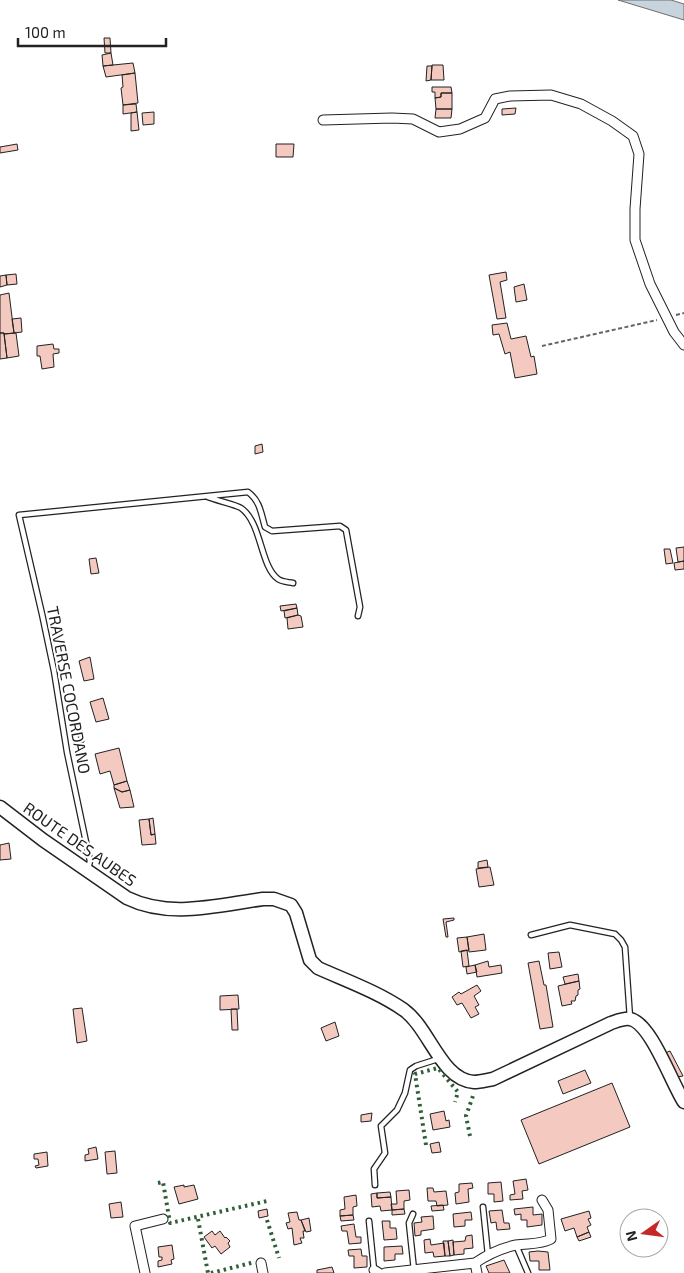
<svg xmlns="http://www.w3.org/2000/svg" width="684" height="1273" viewBox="0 0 684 1273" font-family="'Exo 2',sans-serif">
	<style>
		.water { fill: #c7d3dd; stroke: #6f6f6f }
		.building { fill: #f3c9c0; stroke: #222 }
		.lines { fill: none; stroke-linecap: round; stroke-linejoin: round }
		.lane-casing { stroke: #222; stroke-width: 7 }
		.street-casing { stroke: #222; stroke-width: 11 }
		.secondary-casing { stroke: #222; stroke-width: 15 }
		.path { stroke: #646464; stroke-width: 2; stroke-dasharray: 4 2.5; stroke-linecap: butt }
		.lane { stroke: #fff; stroke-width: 4.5 }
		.street { stroke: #fff; stroke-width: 9 }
		.secondary { stroke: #fff; stroke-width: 12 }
		.hedge { stroke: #2f5e38; stroke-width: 4; stroke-dasharray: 2.5 4; stroke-linecap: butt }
		.labels { text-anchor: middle; stroke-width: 4; stroke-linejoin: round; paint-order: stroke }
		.street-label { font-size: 16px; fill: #222; stroke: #fff }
	</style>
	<rect width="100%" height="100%" fill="#fff"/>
	<path class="water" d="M618 0H671L684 4V20Z"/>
	<path class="building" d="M104 38H110L111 53H105Z
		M111 53 113 65 103 66 102 55Z
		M133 63 135 73 106 77 103 66Z
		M432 65H443L444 80H431Z
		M427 66H432L431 80 426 81Z
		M135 73 138 103 123 105 121 88 123 87 122 75Z
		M432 87H451L452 93H441V97L435 98V92H432Z
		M441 93H452V109H436L435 98 441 97Z
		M136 104 137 112 123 114V105Z
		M516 108 515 114 502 115V109Z
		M436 109H452L451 118H435Z
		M137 112 139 130 131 131V113Z
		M154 112V124L143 125 142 113Z
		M17 144 18 150 0 153V147Z
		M276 144H294L293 157H276Z
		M506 272 507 280 500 282 506 318 497 319 489 275Z
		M16 274 17 284 7 285 6 275Z
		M6 275 7 285 0 287V276Z
		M524 284 527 300 516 302 514 287Z
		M9 293 14 333 4 334V333H0V295Z
		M21 318 22 332 14 333 12 319Z
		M507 323 511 339 526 336 531 357 534 356 537 374 515 378 510 352 505 354 499 334 493 335 492 325Z
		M0 333H4L7 358 0 359Z
		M16 333 19 356 7 358 4 334Z
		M53 344 54 349H59V353L53 354 54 367 42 369 40 356H37V346Z
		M262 444 263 452 255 454V446Z
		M684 547V561L678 562 676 548Z
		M664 549H670L673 563 666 564Z
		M96 558 99 573 91 574 89 559Z
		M684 561V569L675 570 674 563Z
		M296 604 297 608 281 611 280 606Z
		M297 608 298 615 285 618 284 611Z
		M298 615 301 616 303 627 288 629 287 618Z
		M90 657 94 679 84 681 79 661Z
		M103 698 109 719 96 722 90 702Z
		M81 724 84 742 79 743 77 725Z
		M119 748 127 781 114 785 110 771 100 774 95 754Z
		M127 781 130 790 122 792 114 788V785Z
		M114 788 122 792 130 790 134 807 120 808Z
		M153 818 155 834 151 835 149 819Z
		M149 819 151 835 155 834 156 844 142 845 139 820Z
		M9 843 11 859 0 860V845Z
		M487 860 488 867 478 868V862Z
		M490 867 494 885 479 887 476 869Z
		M454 918V920L446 922 448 937H446L443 919Z
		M484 934 486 950 469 952 467 937Z
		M467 937 469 950 459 952 457 938Z
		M467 950 469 966 463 967 461 951Z
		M559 952 562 967 550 969 548 953Z
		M488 961 489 967 501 965 502 973 477 977 475 965Z
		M539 961 544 985H546L553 1027 540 1029 528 963Z
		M475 965 477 972 467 974 466 967Z
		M578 974 579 981 565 984 563 977Z
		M579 981 580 989 578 990V995L576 996 575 1001H571L572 1004 562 1006 558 986Z
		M477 985 481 991 474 996 479 1005 475 1007 479 1014 471 1018 462 1003 457 1005 452 997 459 992 461 994Z
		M238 995 239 1009 220 1010V996Z
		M82 1008 87 1041 77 1043 73 1009Z
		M231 1009H237L238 1030H232Z
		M335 1022 339 1036 326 1041 321 1028Z
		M670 1051 683 1076 677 1077 665 1053Z
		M585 1070 591 1083 563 1094 558 1081Z
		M612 1083 630 1127 539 1164 521 1120Z
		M444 1111 446 1121 449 1120 450 1127 433 1130 430 1114Z
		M372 1113 371 1121 361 1122V1115Z
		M439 1142 441 1152 432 1153 430 1144Z
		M96 1147 98 1159 85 1161V1155L89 1154 88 1149Z
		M115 1151 117 1173 107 1174 105 1152Z
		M47 1152 48 1166 36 1168 35 1166 39 1165 38 1159H34V1154Z
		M526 1179 528 1190 522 1191 523 1199 510 1200V1195L515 1194 513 1181Z
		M501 1182 503 1201 494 1202V1194H488V1183Z
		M472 1183 473 1188 468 1189 469 1202 456 1204 455 1193 459 1192V1184Z
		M184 1185V1187L194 1185 198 1199 179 1204 174 1187Z
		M427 1188H433L434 1192 446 1191 448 1205 437 1206 436 1201H428Z
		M409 1190 410 1200 404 1201V1209L392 1210 391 1204H397L396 1191Z
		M390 1192 391 1197 377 1198V1193Z
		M377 1193V1198L391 1197 392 1210 381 1211 380 1206 372 1207 371 1194Z
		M356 1195 357 1206 353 1207V1215L340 1216V1210L345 1209 344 1197Z
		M121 1202 123 1217 111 1218 109 1204Z
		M443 1205 444 1210 432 1211 431 1206Z
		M533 1207V1215L542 1214V1225L527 1227V1220H521V1214L515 1215 514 1209Z
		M267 1209 268 1216 259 1218 258 1211Z
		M404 1209 405 1214 392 1215V1210Z
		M502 1210 504 1223H509L510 1229 497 1230 496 1222 491 1223 489 1211Z
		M589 1211 591 1218 588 1219 591 1225 587 1227 589 1232 577 1237 574 1228 565 1231 561 1219Z
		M297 1212 299 1220H301L305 1231H303L304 1238H300L302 1243 294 1245 292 1228 288 1229 286 1223 290 1222 288 1213Z
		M471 1212 472 1220H465V1226L454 1227 453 1214Z
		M353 1215 354 1220 341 1221 340 1216Z
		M433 1216 434 1229 421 1231V1235L415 1236 414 1223 422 1222 421 1217Z
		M309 1218 311 1231 306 1232 301 1220Z
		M382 1221H390V1228H396L397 1239 384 1240Z
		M354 1224 356 1237H361V1243L349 1244 347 1231H342L341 1226Z
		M212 1231 215 1235 220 1231 225 1238 226 1237 230 1241 228 1243 230 1247 221 1254 215 1246 212 1248 204 1237Z
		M589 1232 591 1237 579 1241 577 1237Z
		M472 1235 473 1248 464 1249V1254L454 1255 453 1242 465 1241 466 1236Z
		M430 1239 431 1245 444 1243 445 1256 434 1257 433 1252 425 1253 424 1240Z
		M453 1240 454 1255 450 1256 448 1241Z
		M443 1241H448L450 1256H445Z
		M172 1245 174 1259 171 1260 172 1264 158 1267V1261L162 1260V1257H159L158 1247Z
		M402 1246 403 1254H395V1260L384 1261V1247Z
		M361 1249 362 1256H367V1267L354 1268V1256H349L348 1250Z
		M538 1251 548 1252 550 1270H539V1261H530L529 1252Z
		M504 1260 510 1273H489L486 1266Z
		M332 1267 334 1273H317V1270Z"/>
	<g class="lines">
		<g class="lane-casing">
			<path id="lane" d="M208 497C215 500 237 505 241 508 262 523 260 566 278 579 282 582 288 582 293 583
				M88 869 90 861 67 752 54 671 42 614 19 515 248 492C260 501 261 513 265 527L272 531 340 526 346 530 360 607 358 616
				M531 935 570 925 615 934 621 940 625 947 630 1018
				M375 1185 374 1169 385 1153 381 1126 397 1110 405 1093 410 1070 416 1066 438 1059
				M483 1207 488 1255
				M413 1214 409 1223 414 1270
				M369 1221 374 1270
				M516 1245 528 1273"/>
		</g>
		<g class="street-casing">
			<path id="street" d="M323 120 392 118 413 119 439 132 460 129 485 118 495 99 510 96 551 95 581 104 612 121 633 136 639 154 635 209V240L650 284 674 332 684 345
				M261 1263 263 1273
				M374 1270 379 1273
				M145 1273 135 1226 163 1219
				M385 1273 475 1263
				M477 1273 475 1263C487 1255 502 1248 516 1245 528 1243 540 1245 551 1239L548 1210 542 1200"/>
		</g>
		<g class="secondary-casing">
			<path id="secondary" d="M0 807 43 840 127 898C170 919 218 905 263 899H274L291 905 296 913 310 960 318 968C347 981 378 992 404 1010 430 1029 441 1080 474 1082 480 1082 487 1080 493 1079L611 1023C617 1021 624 1018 630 1019 651 1023 672 1084 684 1102"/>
		</g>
		<path class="path" d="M676 315 684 313
			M542 346 657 320"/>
		<use href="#lane" class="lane"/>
		<use href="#street" class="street"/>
		<use href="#secondary" class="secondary"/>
		<path class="hedge" d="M470 1136 466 1116 474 1093
			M426 1145 415 1074 438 1068 458 1092 455 1102
			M158 1183 163 1182 170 1223 267 1201
			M198 1219 208 1273
			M267 1220 279 1258
			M211 1273 255 1262"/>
	</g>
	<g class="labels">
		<g class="street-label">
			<text transform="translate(69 690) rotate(79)" y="6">TRAVERSE COCORDANO</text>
			<text transform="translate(80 844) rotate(35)" y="6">ROUTE DES AUBES</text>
		</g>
	</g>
	<g transform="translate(644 1233) rotate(256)"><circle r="24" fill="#ffffff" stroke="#a7a7a7"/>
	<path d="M0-4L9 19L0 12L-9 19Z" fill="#c62828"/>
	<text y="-8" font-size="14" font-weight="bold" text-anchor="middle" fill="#222222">N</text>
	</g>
	<path d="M18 38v8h148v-8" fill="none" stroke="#222222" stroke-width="2.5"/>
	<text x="25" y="38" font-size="15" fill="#222222" stroke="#ffffff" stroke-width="4" paint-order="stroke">100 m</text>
</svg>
